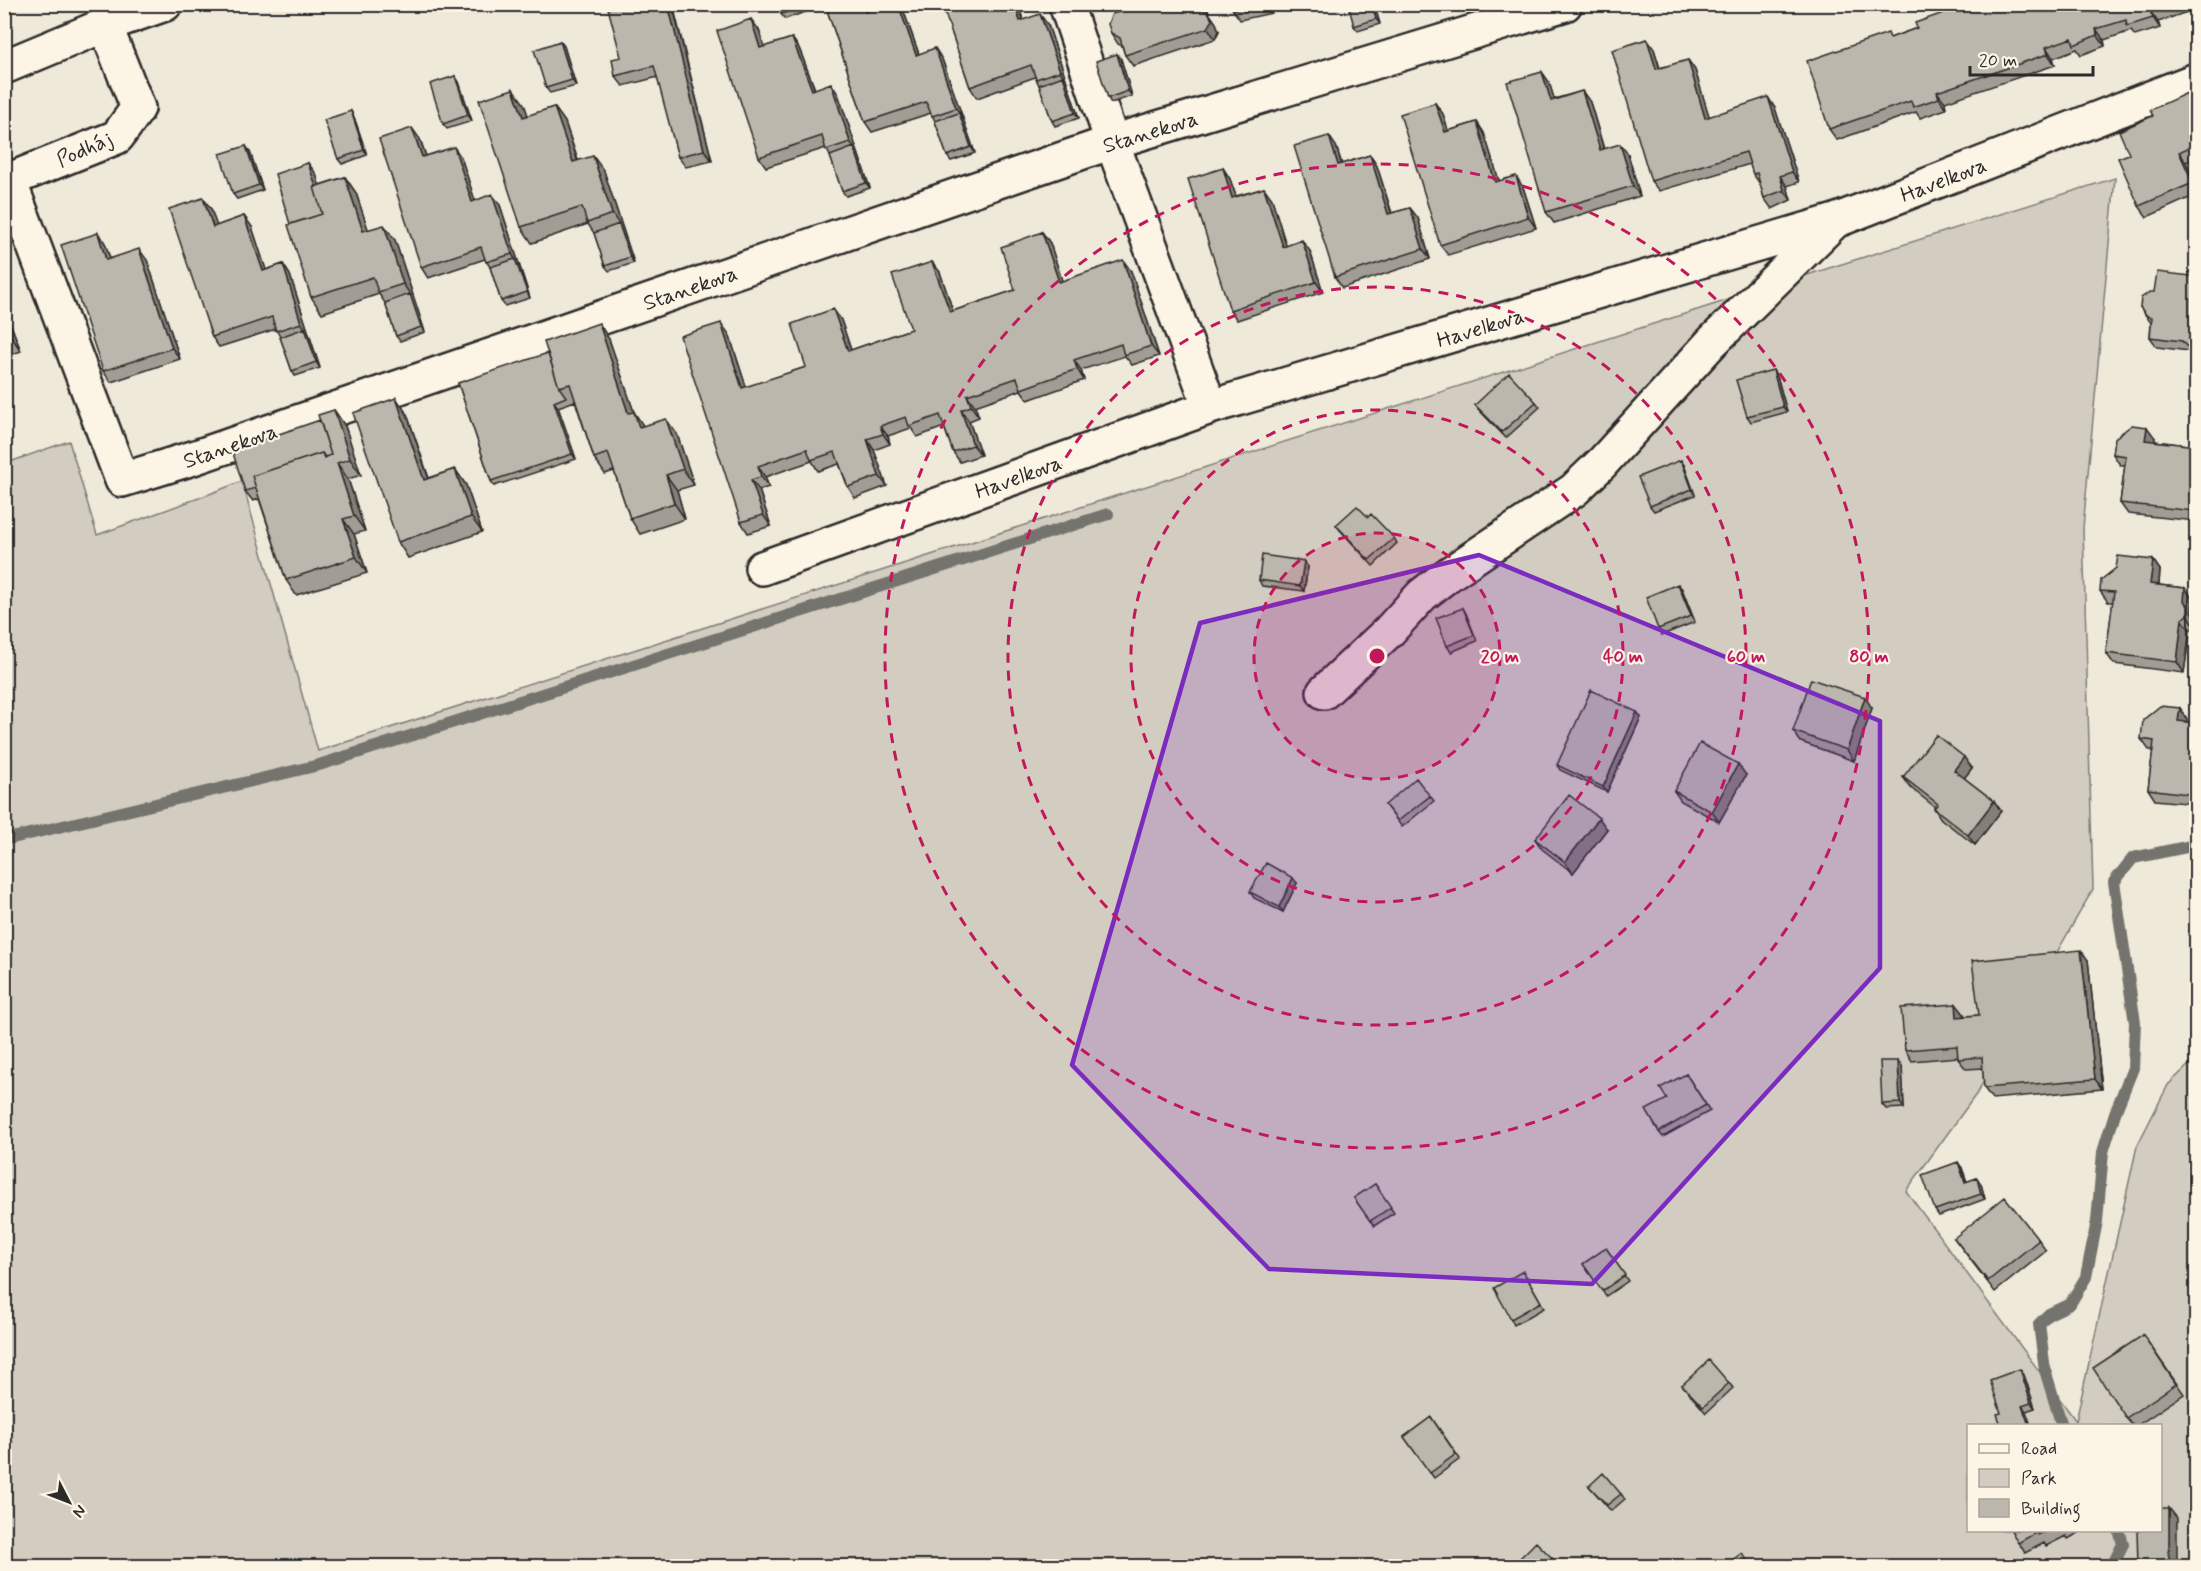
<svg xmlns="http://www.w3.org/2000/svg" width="2201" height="1571" viewBox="0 0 2201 1571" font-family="Mynerve,sans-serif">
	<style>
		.green { fill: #d2cdc0; stroke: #7e7c76; stroke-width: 1.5; fill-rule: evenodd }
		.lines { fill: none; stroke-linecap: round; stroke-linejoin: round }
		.stream { stroke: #75736d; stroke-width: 12 }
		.minor-casing { stroke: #2b2b2b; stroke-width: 38 }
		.minor { stroke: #fcf5e5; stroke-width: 33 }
		.wall { fill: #a29d94; stroke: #2b2b2b; stroke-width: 1.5 }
		.shaded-wall { fill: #848078; stroke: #2b2b2b; stroke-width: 1.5 }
		.building { fill: #bcb7ac; stroke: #2b2b2b; stroke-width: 1.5 }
		.marked { fill: #7b2cbf; fill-opacity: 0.2; stroke: #7b2cbf; stroke-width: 4.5; stroke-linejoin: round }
		.ring { fill: none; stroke: #c2185b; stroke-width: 3; stroke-dasharray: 10 8 }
		.labels { text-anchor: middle; stroke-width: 4.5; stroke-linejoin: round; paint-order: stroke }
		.street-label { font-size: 22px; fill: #2b2b2b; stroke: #fcf5e5 }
		.centre { fill: #c2185b; stroke: #fcf5e5; stroke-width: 3 }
		.ring-label { font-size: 18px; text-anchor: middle; font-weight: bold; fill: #c2185b; stroke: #fcf5e5; stroke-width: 4.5; stroke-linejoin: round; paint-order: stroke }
	</style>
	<rect width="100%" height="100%" fill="#efe9da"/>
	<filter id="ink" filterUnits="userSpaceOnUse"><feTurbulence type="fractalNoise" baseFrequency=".0167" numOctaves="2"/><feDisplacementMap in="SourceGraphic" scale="12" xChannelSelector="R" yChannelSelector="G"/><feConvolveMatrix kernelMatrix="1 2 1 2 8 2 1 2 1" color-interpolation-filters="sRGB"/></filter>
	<g filter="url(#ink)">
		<path class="green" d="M2115 178 2083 528 2093 889 1977 1093 1906 1191 2076 1421 2137 1146 2168 1085 2196 1058V1566H5L4 464 69 441 97 535 207 495 242 481 318 751 1772 286ZM1968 1426H2160V1530H1968Z"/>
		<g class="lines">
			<path class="stream" d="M4 840 319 765 1108 514
				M2062 1426 2045 1370 2039 1324 2049 1314 2070 1304 2086 1277 2097 1221 2103 1152 2115 1113 2133 1068 2135 1023 2114 882 2133 858 2196 845
				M2112 1566 2123 1544 2119 1530"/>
			<g class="minor-casing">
				<path id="minor" d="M1066 4 1112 142 1210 407
					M4 67 105 25 165 4
					M9 180 122 480 196 457 1112 142 1565 4
					M4 182 117 137 138 108 105 25
					M762 568 1210 407 1835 221 2196 80
					M1324 692 1389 631 1422 595 1449 574 1574 490 1602 463 1712 342 1833 223"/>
			</g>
			<use href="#minor" class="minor"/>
		</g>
		<path class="wall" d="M622 4 673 5 712 161 686 167 678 157 658 77 623 86 615 76 621 57Z
			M809 4 811 10 785 19 781 14Z
			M825 4H867L869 11 904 12 919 54 942 59 975 153 951 161 947 156 935 121 931 113 872 132 865 122Z
			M942 4H1018L1023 20 1048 25 1079 118 1055 126 1052 121 1039 85 1035 77 977 98 970 87Z
			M1121 4H1206L1208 12 1216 23 1219 31 1215 39 1133 66 1125 55 1122 46 1118 44 1111 33 1123 11Z
			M1231 4H1269L1272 13 1240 20 1233 10Z
			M1374 4 1380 24 1358 31 1354 26Z
			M1969 4H2196V9L2158 22 2160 28 2135 36 2131 31 2104 40 2105 46 2081 55 2077 49 2053 58 2055 65 1945 102 1946 109 1920 118 1916 112 1837 140 1829 129 1892 37 1917 28Z
			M759 30 764 47 792 38 799 48 815 89 838 94 870 188 846 196 842 191 830 156 826 148 766 167 759 157Z
			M560 41 564 46 576 86 550 93 546 88Z
			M1654 49 1660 68 1688 60 1695 70 1709 117 1775 108 1799 182 1787 186 1791 200 1772 209 1764 198 1760 184 1753 174 1750 164 1659 191 1651 181Z
			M1117 54 1121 59 1132 96 1111 103 1108 98Z
			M1542 72 1549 82 1554 99 1582 91 1590 102 1604 149 1628 154 1640 196 1554 223 1546 212Z
			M455 76 459 82 472 121 447 129 443 124Z
			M513 89 524 104 528 116 554 107 565 122 578 160 604 171 634 263 609 271 605 266 594 233 588 224 532 243 521 227Z
			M2187 93 2196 108V158L2186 162 2196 185V195L2147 217 2139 206 2129 154 2153 116Z
			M1435 103 1443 114 1448 131 1477 122 1484 133 1499 181 1523 187 1536 228 1448 255 1440 245Z
			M351 111 354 117 367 155 342 164 338 159Z
			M420 139 426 156 461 157 475 201 500 205 530 298 505 306 501 301 490 267 485 259 428 278 421 267Z
			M246 146 250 152 263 190 237 199 233 194Z
			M1336 146 1342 164 1370 155 1377 166 1392 213 1410 208 1418 218 1430 259 1342 288 1335 277Z
			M308 163 316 174 319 185 345 177 356 193 368 230 395 240 425 332 400 341 396 336 385 303 379 294 322 313 311 297 290 224Z
			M1223 168 1230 179 1236 196 1264 188 1272 199 1286 246 1310 251 1323 292 1237 320 1230 310Z
			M203 198 211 209 216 226 244 216 252 227 266 270 283 264 290 275 320 368 295 376 292 371 280 337 276 329 219 347 212 337Z
			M1042 232 1050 243 1062 281 1131 271 1159 356 1132 365 1125 356 1081 370 1084 380 1028 400 1021 390 975 406 979 417 969 421 981 455 960 462 953 452 944 427 917 437 911 428 888 436 890 444 874 450 887 486 855 498 848 487 839 464 818 471 812 461 765 477 769 487 759 490 771 526 748 533 741 522 729 334 746 387 806 367 833 309 841 320 851 350 911 329 932 262 940 272 953 311 1015 290Z
			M98 233 105 243 110 259 147 260 180 359 111 382 103 371Z
			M2196 272V357H2194L2189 351 2157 347 2150 337 2151 323 2140 307 2154 292 2191 276Z
			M4 307 21 351 4 357Z
			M609 339 634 412 643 426 677 434 694 485 677 490 685 519 640 534 630 518 614 471 605 474 594 458 575 401 558 407 576 459 494 486 491 481 458 383Z
			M1777 376 1787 412 1751 422 1747 416Z
			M396 398 407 414 429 478 455 469 466 485 482 532 408 558 398 542Z
			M1536 402 1540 407 1506 438 1479 410 1475 405Z
			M334 410 345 426 361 475 348 479 365 531 354 534 367 573 296 595 286 580 259 499 253 501 245 491 320 420Z
			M2155 438 2154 441 2196 446V521L2128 514 2120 503 2125 465H2120L2113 454Z
			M1684 465 1695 495 1654 511 1650 506Z
			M1368 517 1394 538 1397 543 1373 566 1340 530 1336 525Z
			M2153 560 2160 570 2159 585 2185 588 2193 599 2192 611 2196 617 2195 626 2190 630 2184 673 2114 664 2106 653 2113 602H2108L2100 591Z
			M1308 567 1304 591 1262 586 1259 580Z
			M1682 589 1695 622 1662 635 1658 629Z
			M1463 608 1466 613 1477 641 1451 652 1447 646Z
			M1872 708 1854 761 1801 742 1793 731Z
			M2180 708 2187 719V722L2196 723V804L2155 800 2148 789 2153 750H2149L2141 739Z
			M1637 712 1641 717 1607 792 1560 770 1557 765Z
			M1972 768 1964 778 1994 801 2001 811 1975 845 1941 819 1934 808 1935 807 1911 788 1903 777Z
			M1746 775 1719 822 1681 801 1674 791Z
			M1430 796 1434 801 1402 827 1385 805Z
			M1607 829 1573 873 1542 849 1535 839Z
			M1297 883 1283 912 1254 898 1250 892Z
			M2088 960 2102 1089 1992 1099 1984 1088 1983 1068 1966 1069 1958 1059V1057L1912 1061 1905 1050 1956 1004 1964 1014V1016L1979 1015Z
			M1898 1061 1902 1066 1904 1108 1886 1109 1882 1104Z
			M1686 1074 1710 1111 1663 1137 1659 1132 1667 1099Z
			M1962 1168 1967 1182 1977 1178 1981 1184 1985 1199 1939 1216 1935 1210Z
			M1375 1184 1394 1213 1374 1226 1354 1198Z
			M1954 1238 2039 1240 2046 1251 1995 1292Z
			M1606 1248 1628 1281 1606 1296 1583 1264Z
			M1527 1277 1544 1308 1514 1325 1511 1319Z
			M2143 1335 2184 1394 2138 1425H2132L2126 1418Z
			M2024 1375 2035 1408 2026 1411 2001 1413Z
			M1729 1383 1733 1388 1706 1413 1682 1385Z
			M1431 1417 1460 1459 1434 1478 1404 1437Z
			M1589 1486 1621 1494 1625 1499 1611 1511Z
			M2011 1530H2078L2079 1533 2068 1539 2066 1536 2046 1546 2044 1543 2025 1553Z"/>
		<path class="shaded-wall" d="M668 4H672L712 161 704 150Z
			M862 4H867L872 23 865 12Z
			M898 4H899L904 12 923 66 916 55Z
			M1014 4H1018L1027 32 1020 21Z
			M1202 4H1206L1211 20 1203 10Z
			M1266 4H1269L1272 13Z
			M1372 4H1374L1380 24 1376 19Z
			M2150 11 2158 22 2160 28 2153 18Z
			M1209 13 1216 23 1219 31 1215 39 1208 28Z
			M1040 14 1048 25 1079 118 1075 113 1063 76 1060 71Z
			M751 19 759 30 768 59 760 48Z
			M2096 29 2104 40 2105 46 2097 35Z
			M792 38 799 48 819 101 812 90Z
			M1647 39 1654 49 1663 80 1656 69Z
			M560 41 564 46 576 86 572 80Z
			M2046 47 2053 58 2055 65 2048 54Z
			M935 48 942 59 963 118 956 108Z
			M1117 54 1121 59 1132 96 1128 91Z
			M1688 60 1695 70 1713 129 1705 118Z
			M1542 72 1549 82 1558 111 1551 101Z
			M455 76 459 82 472 121 468 115Z
			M831 83 838 94 870 188 866 183 854 147 850 142Z
			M513 89 524 104 534 133 523 117Z
			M1582 91 1590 102 1607 161 1600 150Z
			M1937 92 1945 102 1946 109 1939 98Z
			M2187 93 2195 104 2196 108V114Z
			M1768 97 1775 108 1799 182 1792 172Z
			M1435 103 1443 114 1452 143 1445 132Z
			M554 107 565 122 583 178 573 162Z
			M351 111 354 117 367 155 364 150Z
			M959 113 963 118 975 153 971 147Z
			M1477 122 1484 133 1503 193 1495 182Z
			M412 128 420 139 430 168 422 157Z
			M1329 136 1336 146 1345 176 1338 165Z
			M1620 144 1628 154 1640 196 1633 186Z
			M246 146 250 152 263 190 259 185Z
			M454 147 461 157 479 213 472 202Z
			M2179 152 2186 162 2196 185V188L2193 183Z
			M1370 155 1377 166 1395 225 1388 214Z
			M593 156 604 171 634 263 630 257 619 224 612 214Z
			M308 163 316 174 333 230 326 219Z
			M1223 168 1230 179 1240 208 1232 198Z
			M1516 176 1523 187 1536 228 1528 217Z
			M1780 176 1787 186 1791 200 1784 190Z
			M345 177 356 193 374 247 363 231Z
			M1264 188 1272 199 1290 258 1283 247Z
			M492 194 500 205 530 298 527 292 515 259 512 254Z
			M203 198 211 209 221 238 213 227Z
			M1410 208 1418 218 1430 259 1423 249Z
			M244 216 252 227 270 282 263 271Z
			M384 225 395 240 425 332 421 327 410 294 403 284Z
			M1042 232 1050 243 1066 293 1059 282Z
			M98 233 105 243 114 270 106 260Z
			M1302 240 1310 251 1323 292 1316 282Z
			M139 249 147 260 180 359 172 348Z
			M1123 260 1131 271 1159 356 1151 346Z
			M932 262 940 272 957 323 950 312Z
			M283 264 290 275 320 368 316 362 305 328 301 323Z
			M4 307 21 351 10 335 4 320Z
			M833 309 841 320 855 362 848 351Z
			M599 323 609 339 634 412 644 427 650 443 628 413Z
			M721 323 729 334 750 399 742 388Z
			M1074 360 1081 370 1084 380 1077 369Z
			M1773 370 1777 376 1787 412 1783 407Z
			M967 395 975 406 979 417 971 406Z
			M396 398 407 414 434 495 424 480Z
			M554 402 558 407 576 459 572 454Z
			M334 410 345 426 361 475 350 459Z
			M961 410 969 421 981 455 973 445Z
			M666 419 677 434 694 485 683 469Z
			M880 426 888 436 890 444 883 434Z
			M2147 427 2155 438 2153 450 2145 440Z
			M867 439 874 450 887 486 879 476Z
			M1681 460 1684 465 1695 495 1692 489Z
			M337 463 348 479 365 531 354 516Z
			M758 466 765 477 769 487 761 477Z
			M455 469 466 485 482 532 471 517Z
			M666 475 677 490 685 519 674 503Z
			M751 480 759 490 771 526 763 515Z
			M2196 491V514L2194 511Z
			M343 519 354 534 367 573 356 557Z
			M2153 560 2160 570 2158 595 2150 584Z
			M1304 561 1308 567 1304 591 1300 586Z
			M1678 584 1682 589 1695 622 1691 616Z
			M2185 588 2193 599 2192 611 2196 617 2195 626 2188 615 2184 601Z
			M2182 619 2190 630 2184 673 2177 662Z
			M1865 697 1872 708 1854 761 1847 750Z
			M2180 708 2187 719 2186 731 2178 721Z
			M1637 712 1641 717 1607 792 1603 787Z
			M1964 757 1972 768 1962 781 1954 770Z
			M1738 764 1746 775 1719 822 1712 812Z
			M1994 801 2001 811 1975 845 1968 835Z
			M1599 818 1607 829 1573 873 1565 862Z
			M1293 878 1297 883 1283 912 1279 907Z
			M2081 950 2088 960 2102 1089 2095 1079Z
			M1956 1004 1964 1014 1965 1028 1957 1017Z
			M1898 1061 1902 1066 1904 1108 1900 1103Z
			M1958 1162 1962 1168 1969 1188 1965 1182Z
			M1977 1178 1981 1184 1985 1199 1981 1194Z
			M2020 1369 2024 1375 2035 1408 2031 1403Z
			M2022 1406 2026 1411 2031 1425H2029Z
			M2169 1508 2177 1518V1566H2169Z"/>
		<path class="building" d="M622 4H668L704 150 678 157 654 66 615 76 612 59 621 57 608 8Z
			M779 4H807L808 5 781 14Z
			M825 4H862L865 12 889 4H898L916 55 935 48 956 108 932 116 926 102 865 122Z
			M942 4H1014L1020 21 1040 14 1060 71 1036 79 1031 65 970 87Z
			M1121 4H1202L1203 10 1209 13 1212 21 1208 28 1125 55 1120 38 1111 33 1108 24 1112 14 1123 11Z
			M1231 4H1254L1233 10Z
			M1348 4H1372L1376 19 1354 26Z
			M1969 4H2170L2150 11 2153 18 2127 26 2126 20 2096 29 2097 35 2074 45 2072 38 2046 47 2048 54 1937 92 1939 98 1913 107 1911 101 1829 129 1807 61 1888 33 1890 38 1917 28 1915 23Z
			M751 19 760 48 792 38 812 90 831 83 850 142 826 150 822 136 759 157 717 31Z
			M1647 39 1656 69 1688 60 1705 118 1768 97 1792 172 1780 176 1784 190 1764 198 1757 173 1753 174 1746 152 1651 181 1612 50Z
			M560 41 572 80 546 88 534 50Z
			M1117 54 1128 91 1108 98 1096 61Z
			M1542 72 1551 101 1582 91 1600 150 1620 144 1633 186 1546 212 1507 82Z
			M455 76 468 115 443 124 430 84Z
			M1063 76 1075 113 1052 121 1039 85Z
			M513 89 523 117 554 107 573 162 593 156 612 214 587 223 582 207 521 227 479 100Z
			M2187 93 2196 114V144L2179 152 2193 183 2139 206 2118 158 2129 154 2119 131 2153 116 2150 110Z
			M1435 103 1445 132 1477 122 1495 182 1516 176 1528 217 1440 245 1400 114Z
			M351 111 364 150 338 159 324 120Z
			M959 113 971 147 947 156 935 121Z
			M412 128 422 157 454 147 472 202 492 194 512 254 486 262 481 247 421 267 379 139Z
			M1329 136 1338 165 1370 155 1388 214 1410 208 1423 249 1335 277 1294 146Z
			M246 146 259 185 233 194 220 154Z
			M854 147 866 183 842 191 830 156Z
			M308 163 316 187H314L322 214 290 224 275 174Z
			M1223 168 1232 198 1264 188 1283 247 1302 240 1316 282 1230 310 1188 179Z
			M345 177 363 231 384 225 403 284 378 292 373 277 311 297 288 225 322 214 314 187Z
			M203 198 213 227 244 216 263 271 283 264 301 323 276 331 272 317 212 337 169 209Z
			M619 224 630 257 605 266 594 233Z
			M1042 232 1059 282 1123 260 1151 346 1124 355 1121 344 1074 360 1077 369 1021 389 1017 378 967 395 971 406 961 410 973 445 953 452 940 415 909 426 906 417 880 426 883 434 867 439 879 476 848 487 835 452 811 460 807 449 758 466 761 477 751 480 763 515 741 522 680 336 721 323 742 388 806 367 792 324 833 309 848 351 911 329 892 275 932 262 950 312 1015 290 1001 247Z
			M98 233 106 260 139 249 172 348 103 371 61 245Z
			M515 259 527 292 501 301 490 267Z
			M2157 272 2191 276 2196 272V344L2193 347 2186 346 2182 341 2150 337 2152 317 2147 316 2140 307 2141 298 2150 292H2154Z
			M410 294 421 327 396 336 385 303Z
			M4 320 10 335 4 337Z
			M599 323 628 413 634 412 639 427 666 419 683 469 666 475 674 503 630 518 608 453 594 458 570 384 559 387 544 342Z
			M305 328 316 362 292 371 280 337Z
			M548 353 559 387 566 397 554 402 572 454 491 481 458 383Z
			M1773 370 1783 407 1747 416 1736 380Z
			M1509 373 1536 402 1502 432 1475 405Z
			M396 398 424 480 455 469 471 517 398 542 353 413Z
			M334 410 350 459 337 463 354 516 343 519 356 557 286 580 252 476 322 453 324 458 331 455 318 415Z
			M320 420 331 455 325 457 322 453 252 476 256 488 245 491 232 450Z
			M2132 425 2147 427 2145 440 2196 446V491L2194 511 2120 503 2126 456 2113 454 2115 438Z
			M1681 460 1692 489 1650 506 1638 477Z
			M1357 506 1368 517 1371 514 1394 538 1369 560 1336 525Z
			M1262 555 1304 561 1300 586 1259 580Z
			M2118 556 2153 560 2150 584 2185 588 2184 601 2188 606V615L2182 619 2177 662 2106 653 2114 592 2100 591 2101 580 2116 568Z
			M1678 584 1691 616 1658 629 1646 597Z
			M1463 608 1474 635 1447 646 1436 618Z
			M1811 679 1865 697 1847 750 1793 731Z
			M1591 690 1637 712 1603 787 1557 765Z
			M2160 706 2180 708 2178 721 2196 723V795L2148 789 2154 741 2141 739 2143 720Z
			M1936 735 1964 757 1954 770 1994 801 1968 835 1934 808 1938 804 1903 777Z
			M1700 743 1738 764 1712 812 1674 791Z
			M1416 778 1430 796 1398 821 1385 805Z
			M1569 795 1599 818 1565 862 1535 839Z
			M1266 863 1293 878 1279 907 1250 892Z
			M2081 950 2095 1079 1984 1088 1982 1057 1958 1059 1957 1046 1905 1050 1901 1008 1956 1004 1957 1017 1979 1015 1972 961Z
			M1880 1061H1898L1900 1103 1882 1104Z
			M1686 1074 1706 1105 1659 1132 1646 1110 1667 1099 1660 1088Z
			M1958 1162 1965 1182 1977 1178 1981 1194 1935 1210 1922 1175Z
			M1375 1184 1391 1207 1370 1221 1354 1198Z
			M2005 1197 2039 1240 1988 1281 1954 1238Z
			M1606 1248 1625 1275 1602 1291 1583 1264Z
			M1523 1271 1541 1302 1511 1319 1494 1288Z
			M2143 1335 2176 1384 2126 1418 2093 1368Z
			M1709 1360 1729 1383 1703 1407 1682 1385Z
			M2020 1369 2031 1403 2022 1406 2029 1425H2001L1997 1414 2001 1413 1990 1380Z
			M1431 1417 1456 1454 1430 1473 1404 1437Z
			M1603 1473 1621 1494 1607 1505 1589 1486Z
			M2160 1508H2169V1566H2138L2137 1530H2160Z
			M2011 1530H2048L2038 1535 2037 1532 2018 1543Z
			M1536 1542 1560 1566H1512Z
			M1742 1553 1751 1566H1726L1725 1565Z"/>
	</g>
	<path class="marked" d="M1479 555 1880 721V968L1592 1284 1269 1269 1072 1065 1200 623Z"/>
	<circle cx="1377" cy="656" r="123" fill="#c2185b" fill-opacity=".12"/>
	<g class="ring">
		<circle cx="1377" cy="656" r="123"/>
		<circle cx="1377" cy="656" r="246"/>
		<circle cx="1377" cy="656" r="369"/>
		<circle cx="1377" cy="656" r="492"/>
	</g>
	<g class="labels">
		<g class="street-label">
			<text transform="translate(1150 131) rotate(-17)" y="8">Stanekova</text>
			<text transform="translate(84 148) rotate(-24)" y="8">Podháj</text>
			<text transform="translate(1943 179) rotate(-21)" y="8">Havelkova</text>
			<text transform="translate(690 287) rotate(-19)" y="8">Stanekova</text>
			<text transform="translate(1480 327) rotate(-17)" y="8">Havelkova</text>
			<text transform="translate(230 445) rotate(-19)" y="8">Stanekova</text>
			<text transform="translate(1018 476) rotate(-20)" y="8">Havelkova</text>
		</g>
	</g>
	<circle cx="1377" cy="656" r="9" class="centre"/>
	<g class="ring-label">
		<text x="1500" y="662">20 m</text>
		<text x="1623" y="662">40 m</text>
		<text x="1746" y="662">60 m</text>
		<text x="1869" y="662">80 m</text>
	</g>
	<rect width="2201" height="1571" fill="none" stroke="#fcf5e5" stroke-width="24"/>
	<rect x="12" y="12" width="2177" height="1547" fill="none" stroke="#2b2b2b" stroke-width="2" filter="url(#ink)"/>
	<rect x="1967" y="1424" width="195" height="108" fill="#fcf5e5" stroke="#a8a49b" stroke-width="1.5"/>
	<rect x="1979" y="1444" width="30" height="9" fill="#fcf5e5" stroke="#a8a49b" stroke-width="1.5"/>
	<text x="2021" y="1454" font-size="18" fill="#2b2b2b">Road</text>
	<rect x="1979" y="1469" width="30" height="18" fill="#d2cdc0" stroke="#a8a49b" stroke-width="1.5"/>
	<text x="2021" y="1484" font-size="18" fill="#2b2b2b">Park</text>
	<rect x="1979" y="1499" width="30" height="18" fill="#bcb7ac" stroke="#a8a49b" stroke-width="1.5"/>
	<text x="2021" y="1514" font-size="18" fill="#2b2b2b">Building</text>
	<g transform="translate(69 1502) rotate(132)" stroke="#fcf5e5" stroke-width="4.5" paint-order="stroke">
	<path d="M0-4.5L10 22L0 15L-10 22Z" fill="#2b2b2b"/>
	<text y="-9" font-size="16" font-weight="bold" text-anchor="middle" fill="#2b2b2b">N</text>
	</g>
	<path d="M1970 66v9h123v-9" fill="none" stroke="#2b2b2b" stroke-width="3"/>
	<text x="1979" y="66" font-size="18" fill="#2b2b2b" stroke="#fcf5e5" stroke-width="4.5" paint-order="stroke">20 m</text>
</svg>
